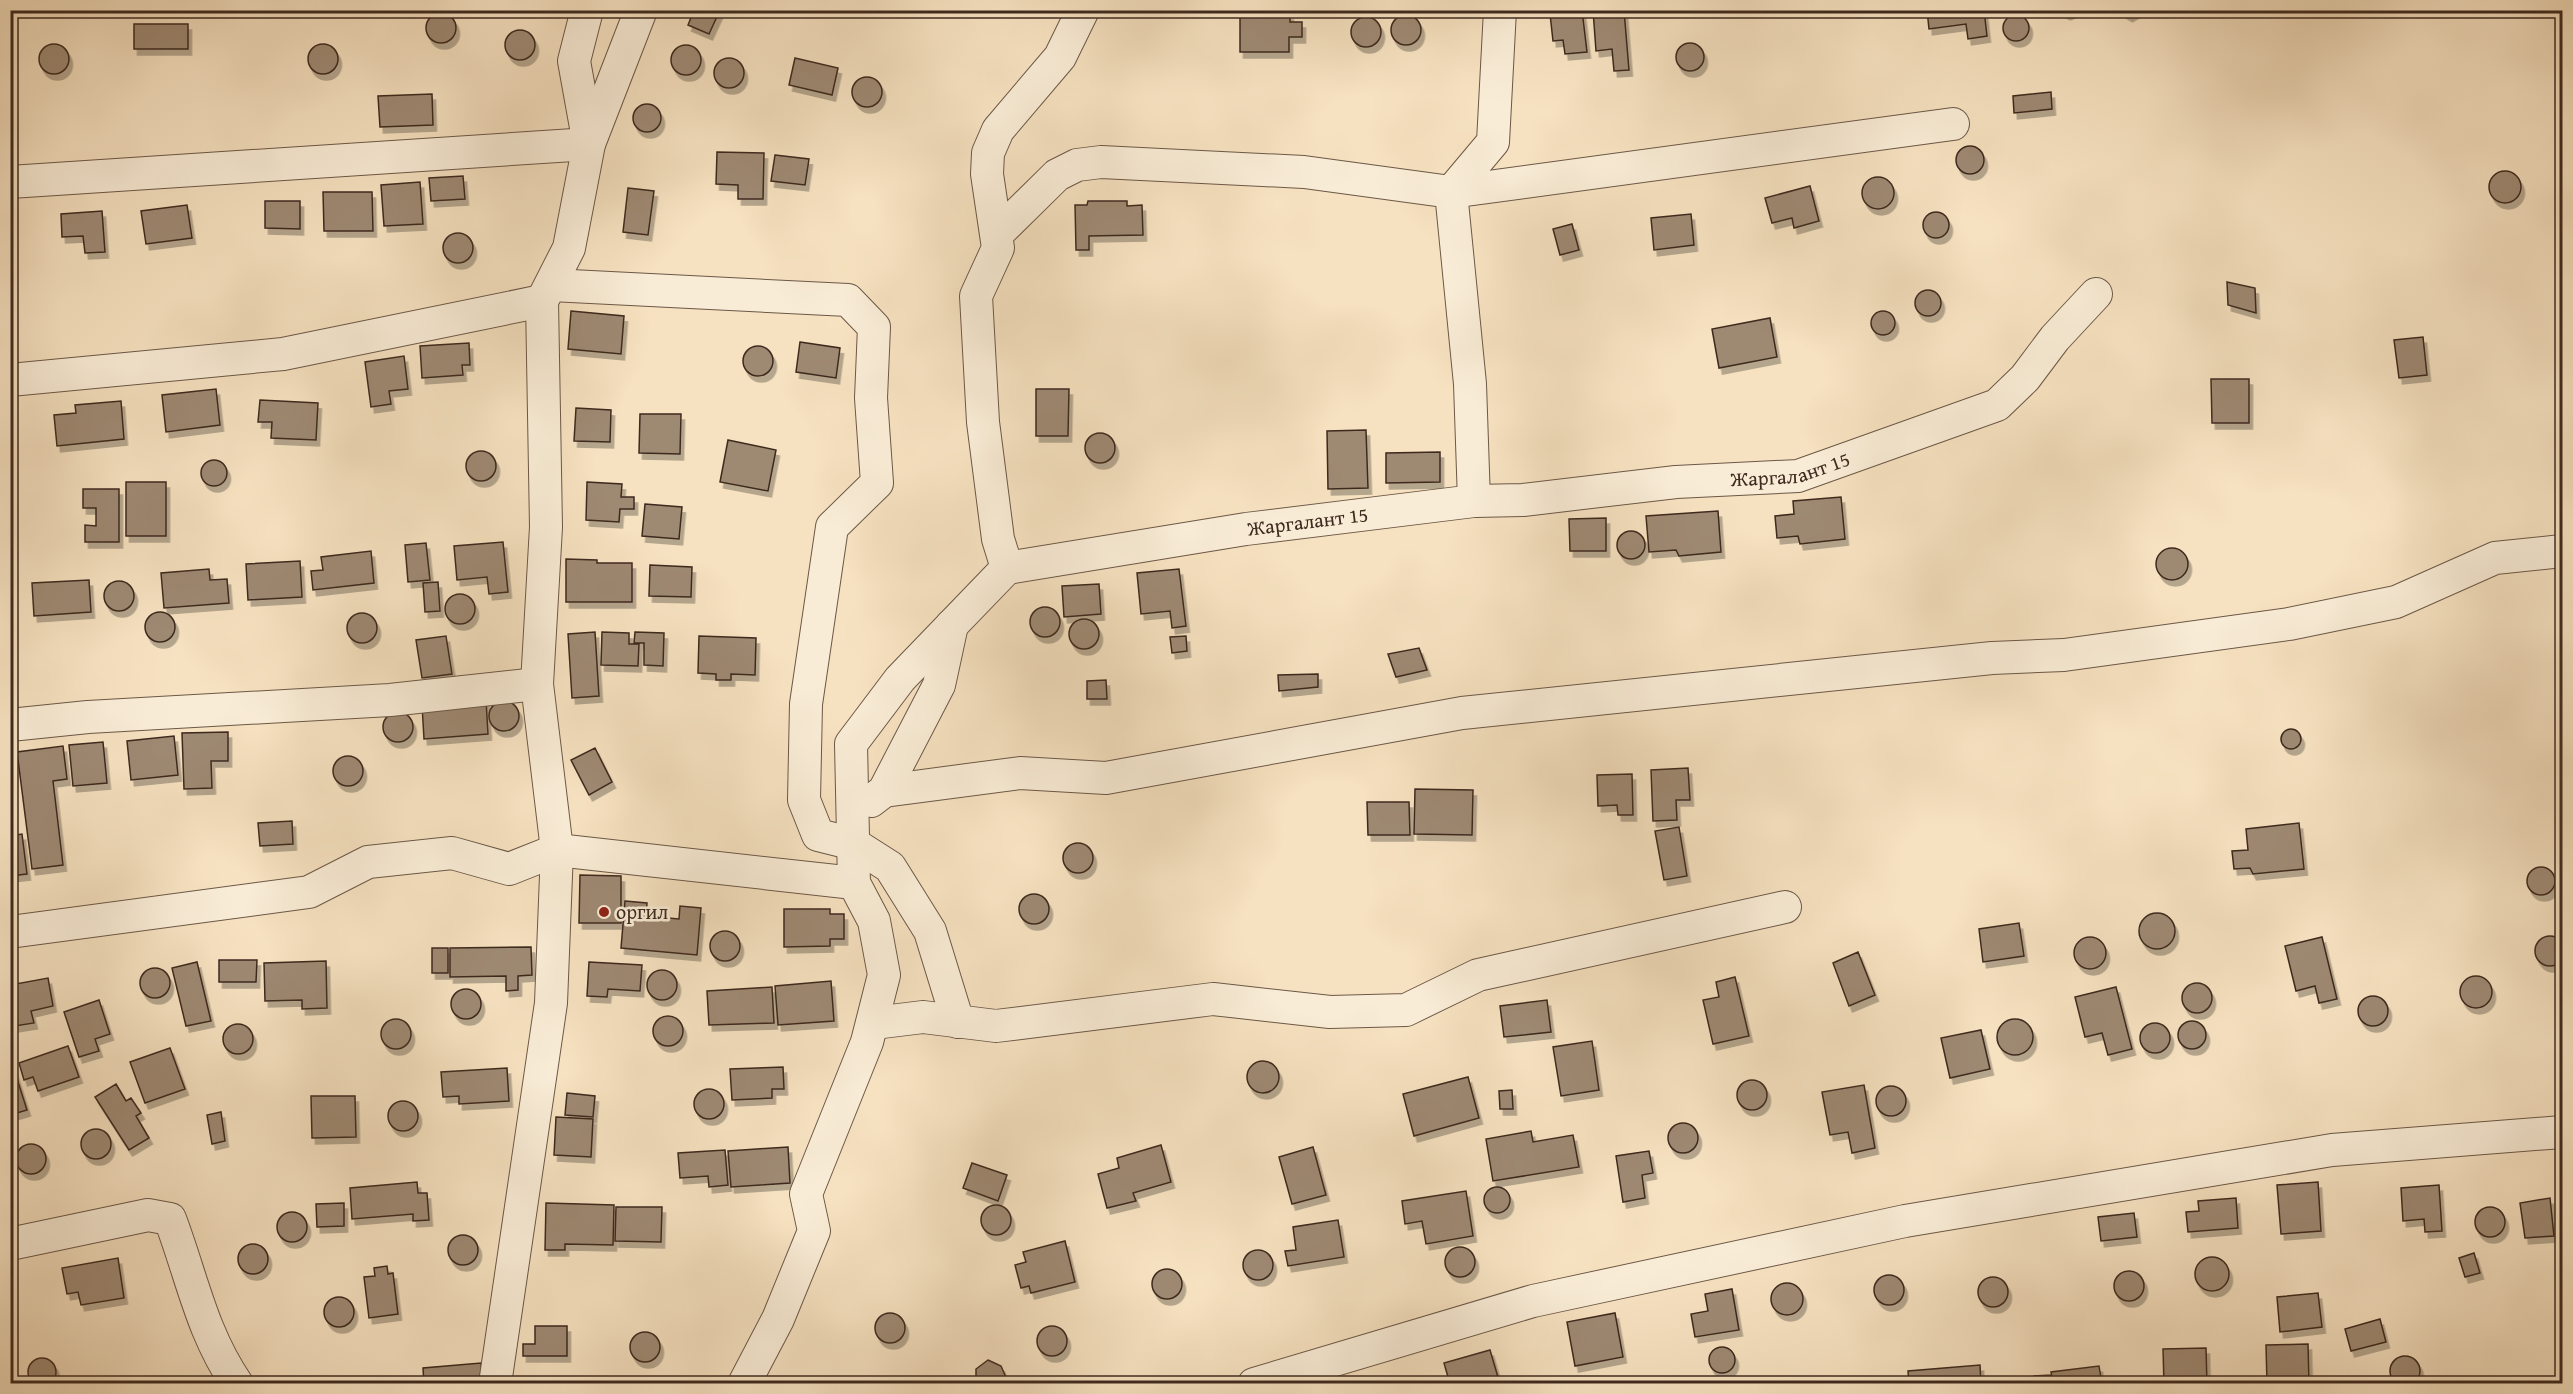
<svg xmlns="http://www.w3.org/2000/svg" width="2573" height="1394" viewBox="0 0 2573 1394" font-family="'Gentium Book Plus',serif">
	<style>
		.building { fill: #9e8973; stroke: #3e2a1f; stroke-width: 1.5; filter: url(#shadow) }
		.lines { fill: none; stroke-linecap: round; stroke-linejoin: round }
		.street-casing { stroke: #6c5847; stroke-width: 34 }
		.street { stroke: #f9ecd6; stroke-width: 32 }
		.poi-dot { fill: #8f2418; stroke: #f9ecd6; stroke-width: 2 }
		.labels { text-anchor: middle; stroke-width: 5; stroke-linejoin: round; paint-order: stroke }
		.street-label { font-size: 20px; fill: #3e2a1f; stroke: #f9ecd6 }
		.poi-label { font-size: 20px; fill: #3e2a1f; stroke: #f9ecd6; text-anchor: start }
	</style>
	<defs>
		<filter id="shadow"><feDropShadow dx="3.5" dy="6" stdDeviation="0" flood-color="#0004"/></filter>
	</defs>
	<rect width="100%" height="100%" fill="#f6e1c0"/>
	<filter id="stains"><feTurbulence type="fractalNoise" baseFrequency=".00333" numOctaves="4"/><feColorMatrix values="0 0 0 0 .2 0 0 0 0 .09 0 0 0 0 .02 0 0 0 .5 -.17"/></filter>
	<radialGradient id="worn" r=".72"><stop offset=".6" stop-color="#630" stop-opacity="0"/><stop offset="1" stop-color="#630" stop-opacity=".3"/></radialGradient>
	<path class="building" d="M694 10H720L709 34 688 25Z
		M1582 10 1587 52 1565 54 1563 40 1553 41 1550 14Z
		M1593 10H1624L1629 70 1614 71 1612 49 1596 51Z
		M1927 10H1984L1987 36 1968 39 1966 24 1929 29Z
		M2059 10H2076L2067 14Z
		M2119 10H2139L2129 16Z
		M426 28a15 15 0 1 1 30 0a15 15 0 1 1-30 0Z
		M1240 14H1290V22H1302V37H1289V52H1240Z
		M1391 30a15 15 0 1 1 30 0a15 15 0 1 1-30 0Z
		M2003 28a13 13 0 1 1 26 0a13 13 0 1 1-26 0Z
		M1351 32a15 15 0 1 1 30 0a15 15 0 1 1-30 0Z
		M134 24H188V49H134Z
		M505 45a15 15 0 1 1 30 0a15 15 0 1 1-30 0Z
		M1676 57a14 14 0 1 1 28 0a14 14 0 1 1-28 0Z
		M39 59a15 15 0 1 1 30 0a15 15 0 1 1-30 0Z
		M308 59a15 15 0 1 1 30 0a15 15 0 1 1-30 0Z
		M671 60a15 15 0 1 1 30 0a15 15 0 1 1-30 0Z
		M795 58 838 68 832 95 789 85Z
		M714 73a15 15 0 1 1 30 0a15 15 0 1 1-30 0Z
		M852 92a15 15 0 1 1 30 0a15 15 0 1 1-30 0Z
		M2051 92 2052 109 2014 113 2013 96Z
		M432 94 433 125 380 127 378 96Z
		M633 118a14 14 0 1 1 28 0a14 14 0 1 1-28 0Z
		M1956 160a14 14 0 1 1 28 0a14 14 0 1 1-28 0Z
		M717 152 764 153 763 199H738V185L716 184Z
		M775 155 809 159 805 185 771 181Z
		M2489 187a16 16 0 1 1 32 0a16 16 0 1 1-32 0Z
		M463 176 465 199 431 201 429 178Z
		M1862 193a16 16 0 1 1 32 0a16 16 0 1 1-32 0Z
		M420 182 423 224 384 226 381 185Z
		M1810 186 1819 221 1794 228 1792 218 1772 223 1765 198Z
		M628 188 654 191 648 235 623 232Z
		M323 192H372L373 231H324Z
		M265 201H300V229L265 228Z
		M1088 201H1127V206L1142 205 1143 235 1089 236V250H1076L1075 205H1087Z
		M187 205 192 238 146 244 141 211Z
		M102 211 105 252 85 253 83 236 62 237 61 214Z
		M1923 225a13 13 0 1 1 26 0a13 13 0 1 1-26 0Z
		M1691 214 1694 245 1654 250 1651 218Z
		M1572 224 1579 250 1560 255 1553 229Z
		M443 248a15 15 0 1 1 30 0a15 15 0 1 1-30 0Z
		M2227 282 2255 288 2256 313 2228 305Z
		M1915 303a13 13 0 1 1 26 0a13 13 0 1 1-26 0Z
		M1871 323a12 12 0 1 1 24 0a12 12 0 1 1-24 0Z
		M571 311 624 316 621 354 568 349Z
		M1770 318 1777 357 1719 368 1712 329Z
		M2423 337 2427 375 2399 378 2394 340Z
		M800 342 840 348 836 378 796 372Z
		M469 343 470 365H462L463 375 422 378 420 346Z
		M743 361a15 15 0 1 1 30 0a15 15 0 1 1-30 0Z
		M404 356 408 389 389 391 391 404 371 407 365 362Z
		M2211 379H2249V423H2212Z
		M216 389 220 425 166 432 162 395Z
		M1036 389H1069L1068 436H1036Z
		M260 400 318 403 316 440 271 438 272 422H258Z
		M121 401 124 439 57 446 54 415 76 413 75 405Z
		M576 408 611 410 610 442 574 441Z
		M640 414H681L680 454 639 453Z
		M1366 430 1368 488 1328 489 1327 431Z
		M10 433H13V462H10Z
		M1085 448a15 15 0 1 1 30 0a15 15 0 1 1-30 0Z
		M728 440 776 450 768 491 720 482Z
		M466 466a15 15 0 1 1 30 0a15 15 0 1 1-30 0Z
		M1440 452V482L1386 483V453Z
		M201 473a13 13 0 1 1 26 0a13 13 0 1 1-26 0Z
		M126 482H166V536H126Z
		M587 482 622 484 621 497H634V509H620L619 522 586 520Z
		M83 489H119V542H85V525L96 526V508H83Z
		M1841 497 1845 539 1800 544 1798 536 1777 538 1775 516 1794 514 1793 501Z
		M645 504 682 507 679 539 642 536Z
		M1718 511 1721 552 1679 556 1676 550 1649 552 1646 516Z
		M1606 518V551H1570L1569 519Z
		M1617 545a14 14 0 1 1 28 0a14 14 0 1 1-28 0Z
		M503 542 508 592 489 594 487 577 457 580 454 546Z
		M426 543 430 580 408 582 405 545Z
		M2156 564a16 16 0 1 1 32 0a16 16 0 1 1-32 0Z
		M371 551 374 583 313 590 311 571 323 570 321 557Z
		M566 559 597 560V563H632V602H566Z
		M300 561 302 597 248 600 246 564Z
		M650 565 692 567 691 597 649 596Z
		M209 569 210 580 227 579 229 603 164 608 161 573Z
		M1179 569 1186 626 1172 628 1170 611 1141 614 1137 573Z
		M89 580 91 612 34 616 32 583Z
		M104 596a15 15 0 1 1 30 0a15 15 0 1 1-30 0Z
		M438 582 440 611 425 612 423 583Z
		M1099 584 1101 614 1064 617 1062 586Z
		M445 609a15 15 0 1 1 30 0a15 15 0 1 1-30 0Z
		M1030 622a15 15 0 1 1 30 0a15 15 0 1 1-30 0Z
		M145 627a15 15 0 1 1 30 0a15 15 0 1 1-30 0Z
		M347 628a15 15 0 1 1 30 0a15 15 0 1 1-30 0Z
		M1069 634a15 15 0 1 1 30 0a15 15 0 1 1-30 0Z
		M595 632 599 696 572 698 568 634Z
		M602 632 629 633V644H639L638 666 601 665Z
		M635 632 664 633 663 666 644 665V643H634Z
		M446 636 452 674 422 678 416 640Z
		M699 636 756 638 755 675 731 674V680H716V674L698 673Z
		M1186 636 1187 651 1172 653 1170 637Z
		M1419 648 1427 670 1396 677 1388 654Z
		M1318 674V687L1279 691 1278 675Z
		M1106 680 1107 699H1087V681Z
		M486 700 488 734 424 739 422 705Z
		M489 716a15 15 0 1 1 30 0a15 15 0 1 1-30 0Z
		M383 727a15 15 0 1 1 30 0a15 15 0 1 1-30 0Z
		M2281 739a10 10 0 1 1 20 0a10 10 0 1 1-20 0Z
		M228 732V761H211L212 788 184 789 182 733Z
		M174 736 178 775 131 780 127 741Z
		M103 742 107 783 73 786 69 745Z
		M63 746 67 779 53 781 63 865 32 869 17 752Z
		M595 748 612 782 589 795 571 760Z
		M10 756H13L14 776H10Z
		M333 771a15 15 0 1 1 30 0a15 15 0 1 1-30 0Z
		M1688 768 1690 800H1676L1677 820 1653 821 1651 770Z
		M1632 774 1633 815H1618L1617 805 1598 806 1597 775Z
		M1415 789 1473 790 1472 835 1414 834Z
		M1367 802H1409L1410 835H1368Z
		M292 821 293 844 260 846 258 823Z
		M2299 823 2304 869 2253 874 2250 868 2234 869 2232 851 2248 850 2246 829Z
		M1679 827 1687 876 1664 880 1655 831Z
		M22 834 27 874 10 876V836Z
		M1063 858a15 15 0 1 1 30 0a15 15 0 1 1-30 0Z
		M2527 881a14 14 0 1 1 28 0a14 14 0 1 1-28 0Z
		M580 875 621 876V923H579Z
		M1019 909a15 15 0 1 1 30 0a15 15 0 1 1-30 0Z
		M625 901 647 903 646 916 679 919 680 906 701 908 697 955 621 948Z
		M784 909H830V914H844V939H830V946L784 947Z
		M2139 931a18 18 0 1 1 36 0a18 18 0 1 1-36 0Z
		M2019 923 2024 956 1983 962 1979 929Z
		M710 946a15 15 0 1 1 30 0a15 15 0 1 1-30 0Z
		M2535 951a15 15 0 1 1 30 0a15 15 0 1 1-30 0Z
		M2074 953a16 16 0 1 1 32 0a16 16 0 1 1-32 0Z
		M2322 937 2337 999 2319 1003 2315 986 2296 991 2285 946Z
		M531 947 532 975 518 976V990L506 991V976L450 977V948Z
		M432 948H448V973H432Z
		M1858 952 1875 995 1849 1006 1833 963Z
		M219 960H257L256 982H219Z
		M326 961 327 1008 302 1009V1000L265 1001 264 963Z
		M197 962 211 1021 186 1026 172 968Z
		M589 962 642 965 640 991 608 989 607 997 587 996Z
		M140 983a15 15 0 1 1 30 0a15 15 0 1 1-30 0Z
		M647 985a15 15 0 1 1 30 0a15 15 0 1 1-30 0Z
		M2460 992a16 16 0 1 1 32 0a16 16 0 1 1-32 0Z
		M1735 977 1749 1036 1713 1044 1703 1000 1719 997 1716 982Z
		M48 978 53 1006 31 1011 34 1023 15 1026 10 985Z
		M831 981 834 1021 778 1025 775 986Z
		M2182 998a15 15 0 1 1 30 0a15 15 0 1 1-30 0Z
		M772 987 774 1023 709 1025 707 991Z
		M2116 987 2132 1049 2108 1055 2102 1033 2085 1037 2075 997Z
		M451 1004a15 15 0 1 1 30 0a15 15 0 1 1-30 0Z
		M2358 1011a15 15 0 1 1 30 0a15 15 0 1 1-30 0Z
		M99 1000 110 1034 95 1039 99 1051 79 1057 64 1012Z
		M1547 1000 1551 1032 1504 1037 1500 1006Z
		M653 1031a15 15 0 1 1 30 0a15 15 0 1 1-30 0Z
		M381 1034a15 15 0 1 1 30 0a15 15 0 1 1-30 0Z
		M1997 1037a18 18 0 1 1 36 0a18 18 0 1 1-36 0Z
		M2178 1035a14 14 0 1 1 28 0a14 14 0 1 1-28 0Z
		M2140 1038a15 15 0 1 1 30 0a15 15 0 1 1-30 0Z
		M223 1039a15 15 0 1 1 30 0a15 15 0 1 1-30 0Z
		M1981 1030 1990 1069 1950 1078 1941 1038Z
		M1592 1041 1599 1090 1561 1096 1553 1047Z
		M68 1046 79 1077 38 1091 33 1077 24 1080 19 1063Z
		M170 1048 185 1089 145 1103 130 1062Z
		M1247 1077a16 16 0 1 1 32 0a16 16 0 1 1-32 0Z
		M12 1063 27 1110 10 1115V1064Z
		M783 1067 784 1089H772V1098L732 1100 730 1069Z
		M507 1068 509 1101 459 1104V1096L443 1097 441 1072Z
		M1468 1077 1479 1118 1414 1136 1403 1094Z
		M1737 1095a15 15 0 1 1 30 0a15 15 0 1 1-30 0Z
		M116 1084 126 1101 131 1098 141 1113 136 1116 149 1138 129 1150 95 1097Z
		M1864 1085 1875 1148 1852 1153 1848 1132 1830 1135 1822 1092Z
		M1876 1101a15 15 0 1 1 30 0a15 15 0 1 1-30 0Z
		M694 1104a15 15 0 1 1 30 0a15 15 0 1 1-30 0Z
		M1512 1090 1513 1109H1500L1499 1091Z
		M567 1093 595 1096 593 1117 565 1115Z
		M311 1096H355L356 1137 312 1138Z
		M388 1116a15 15 0 1 1 30 0a15 15 0 1 1-30 0Z
		M221 1112 225 1141 212 1144 207 1115Z
		M556 1117 593 1119 591 1157 554 1155Z
		M1668 1138a15 15 0 1 1 30 0a15 15 0 1 1-30 0Z
		M81 1144a15 15 0 1 1 30 0a15 15 0 1 1-30 0Z
		M1531 1131 1533 1142 1573 1135 1579 1167 1493 1181 1486 1139Z
		M16 1159a15 15 0 1 1 30 0a15 15 0 1 1-30 0Z
		M1161 1145 1171 1182 1133 1193 1136 1201 1107 1208 1098 1174 1119 1168 1117 1158Z
		M788 1147 790 1183 731 1187 728 1151Z
		M1313 1147 1326 1195 1292 1204 1279 1157Z
		M725 1150 728 1185 709 1187 708 1176 680 1178 678 1153Z
		M1649 1151 1653 1173 1642 1175 1645 1198 1623 1202 1616 1156Z
		M972 1163 1007 1175 998 1201 963 1188Z
		M417 1182 418 1193H427L429 1220 413 1221V1214L352 1219 350 1188Z
		M2318 1182 2321 1231 2281 1234 2277 1185Z
		M2439 1185 2442 1231 2425 1232 2424 1219 2403 1221 2401 1188Z
		M1484 1200a13 13 0 1 1 26 0a13 13 0 1 1-26 0Z
		M1466 1191 1473 1236 1426 1244 1422 1221 1405 1224 1402 1201Z
		M2236 1198 2238 1228 2188 1232 2186 1212 2199 1211 2198 1201Z
		M2550 1198 2554 1236 2525 1238 2520 1203Z
		M344 1203V1226L317 1227 316 1204Z
		M546 1203 614 1205 613 1245 565 1244V1250H545Z
		M981 1220a15 15 0 1 1 30 0a15 15 0 1 1-30 0Z
		M616 1207H662L661 1242 615 1241Z
		M2475 1222a15 15 0 1 1 30 0a15 15 0 1 1-30 0Z
		M277 1227a15 15 0 1 1 30 0a15 15 0 1 1-30 0Z
		M2134 1213 2137 1237 2101 1241 2098 1217Z
		M1338 1220 1344 1257 1288 1266 1285 1251 1296 1250 1293 1227Z
		M448 1250a15 15 0 1 1 30 0a15 15 0 1 1-30 0Z
		M1065 1241 1075 1282 1031 1293 1029 1286 1021 1288 1015 1265 1026 1262 1023 1252Z
		M238 1259a15 15 0 1 1 30 0a15 15 0 1 1-30 0Z
		M1445 1262a15 15 0 1 1 30 0a15 15 0 1 1-30 0Z
		M1243 1265a15 15 0 1 1 30 0a15 15 0 1 1-30 0Z
		M2474 1253 2480 1273 2465 1277 2459 1258Z
		M2195 1274a17 17 0 1 1 34 0a17 17 0 1 1-34 0Z
		M118 1258 124 1298 81 1305 78 1292 67 1294 62 1268Z
		M387 1266 388 1274 393 1273 398 1314 369 1318 364 1277 375 1276 374 1268Z
		M1152 1284a15 15 0 1 1 30 0a15 15 0 1 1-30 0Z
		M2114 1286a15 15 0 1 1 30 0a15 15 0 1 1-30 0Z
		M1874 1290a15 15 0 1 1 30 0a15 15 0 1 1-30 0Z
		M1978 1292a15 15 0 1 1 30 0a15 15 0 1 1-30 0Z
		M1771 1299a16 16 0 1 1 32 0a16 16 0 1 1-32 0Z
		M1732 1289 1739 1330 1695 1337 1691 1314 1708 1311 1705 1294Z
		M2318 1293 2322 1327 2280 1332 2277 1297Z
		M324 1312a15 15 0 1 1 30 0a15 15 0 1 1-30 0Z
		M875 1328a15 15 0 1 1 30 0a15 15 0 1 1-30 0Z
		M1615 1313 1623 1357 1575 1366 1567 1322Z
		M2380 1319 2386 1342 2351 1351 2345 1329Z
		M535 1326H567V1356H523V1344H535Z
		M1037 1341a15 15 0 1 1 30 0a15 15 0 1 1-30 0Z
		M630 1347a15 15 0 1 1 30 0a15 15 0 1 1-30 0Z
		M2308 1344 2309 1384H2267L2266 1345Z
		M1709 1360a13 13 0 1 1 26 0a13 13 0 1 1-26 0Z
		M2206 1348 2207 1384H2164L2163 1349Z
		M1490 1350 1500 1384H1450L1444 1363Z
		M2390 1371a15 15 0 1 1 30 0a15 15 0 1 1-30 0Z
		M28 1372a14 14 0 1 1 28 0a14 14 0 1 1-28 0Z
		M988 1360 1001 1366 1005 1375 1002 1384 976 1383V1369Z
		M481 1363 483 1380 424 1384 423 1368Z
		M1980 1365 1981 1384H1909L1908 1371Z
		M2099 1366 2102 1384H2053L2051 1372Z
		M2051 1375 2052 1384H2035L2034 1376Z"/>
	<g class="lines">
		<g class="street-casing">
			<g id="street">
				<path d="M10 182 589 144 574 61 587 10"/>
				<path d="M997 234 1057 175 1077 165 1101 162 1304 172 1451 192 1493 142 1500 10"/>
				<path d="M551 285 848 300 874 327 871 398 877 483 832 527 806 704 804 800 818 835 854 844 890 867 930 931 958 1022"/>
				<path d="M10 380 283 354 542 301"/>
				<path d="M1474 501 1470 384 1451 192 1953 124"/>
				<path d="M1007 568 998 539 983 422 976 296 998 248 987 174 988 153 998 130 1060 57 1083 10"/>
				<path d="M10 725 88 717 390 700 537 684"/>
				<path d="M884 791 1020 773 1106 778 1462 713 1992 658 2064 655 2289 624 2396 602 2495 558 2562 551"/>
				<path d="M871 801 884 791 939 685 952 625"/>
				<path d="M10 932 309 892 368 862 452 853 509 869 557 850 854 883"/>
				<path d="M874 1023 923 1017 996 1026 1213 999 1330 1012 1406 1010 1478 975 1785 907"/>
				<path d="M10 1244 148 1215 170 1219C192 1277 201 1331 237 1384"/>
				<path d="M495 1384 551 1003 557 850 537 684 546 527 542 301 569 248 589 144 641 10"/>
				<path id="s1" d="M744 1384 778 1319 814 1231 806 1194 867 1042 884 975 874 921 854 883 851 744 900 679 1007 568 1246 529 1474 501 1523 500 1676 482 1798 476 1997 405 2025 378 2055 338 2096 294"/>
				<path d="M1254 1384 1533 1301 1905 1221 2332 1150 2562 1132"/>
			</g>
		</g>
		<use href="#street" class="street"/>
	</g>
	<circle class="poi-dot" cx="604" cy="912" r="6"/>
	<g class="labels">
		<g class="street-label">
			<text dy="7" stroke="none"><textPath href="#s1" startOffset="1702">Жаргалант 15</textPath></text>
			<text dy="7" stroke="none"><textPath href="#s1" startOffset="1216">Жаргалант 15</textPath></text>
		</g>
		<g class="poi-label">
			<text x="616" y="919">оргил</text>
		</g>
	</g>
	<rect width="2573" height="1394" fill="none" stroke="#f6e1c0" stroke-width="36"/>
	<rect x="12" y="12" width="2549" height="1370" fill="none" stroke="#3e2a1f" stroke-width="3"/>
	<rect x="18" y="18" width="2537" height="1358" fill="none" stroke="#3e2a1f" stroke-width="1.5"/>
	<rect width="100%" height="100%" filter="url(#stains)"/>
	<rect width="100%" height="100%" fill="url(#worn)"/>
</svg>
